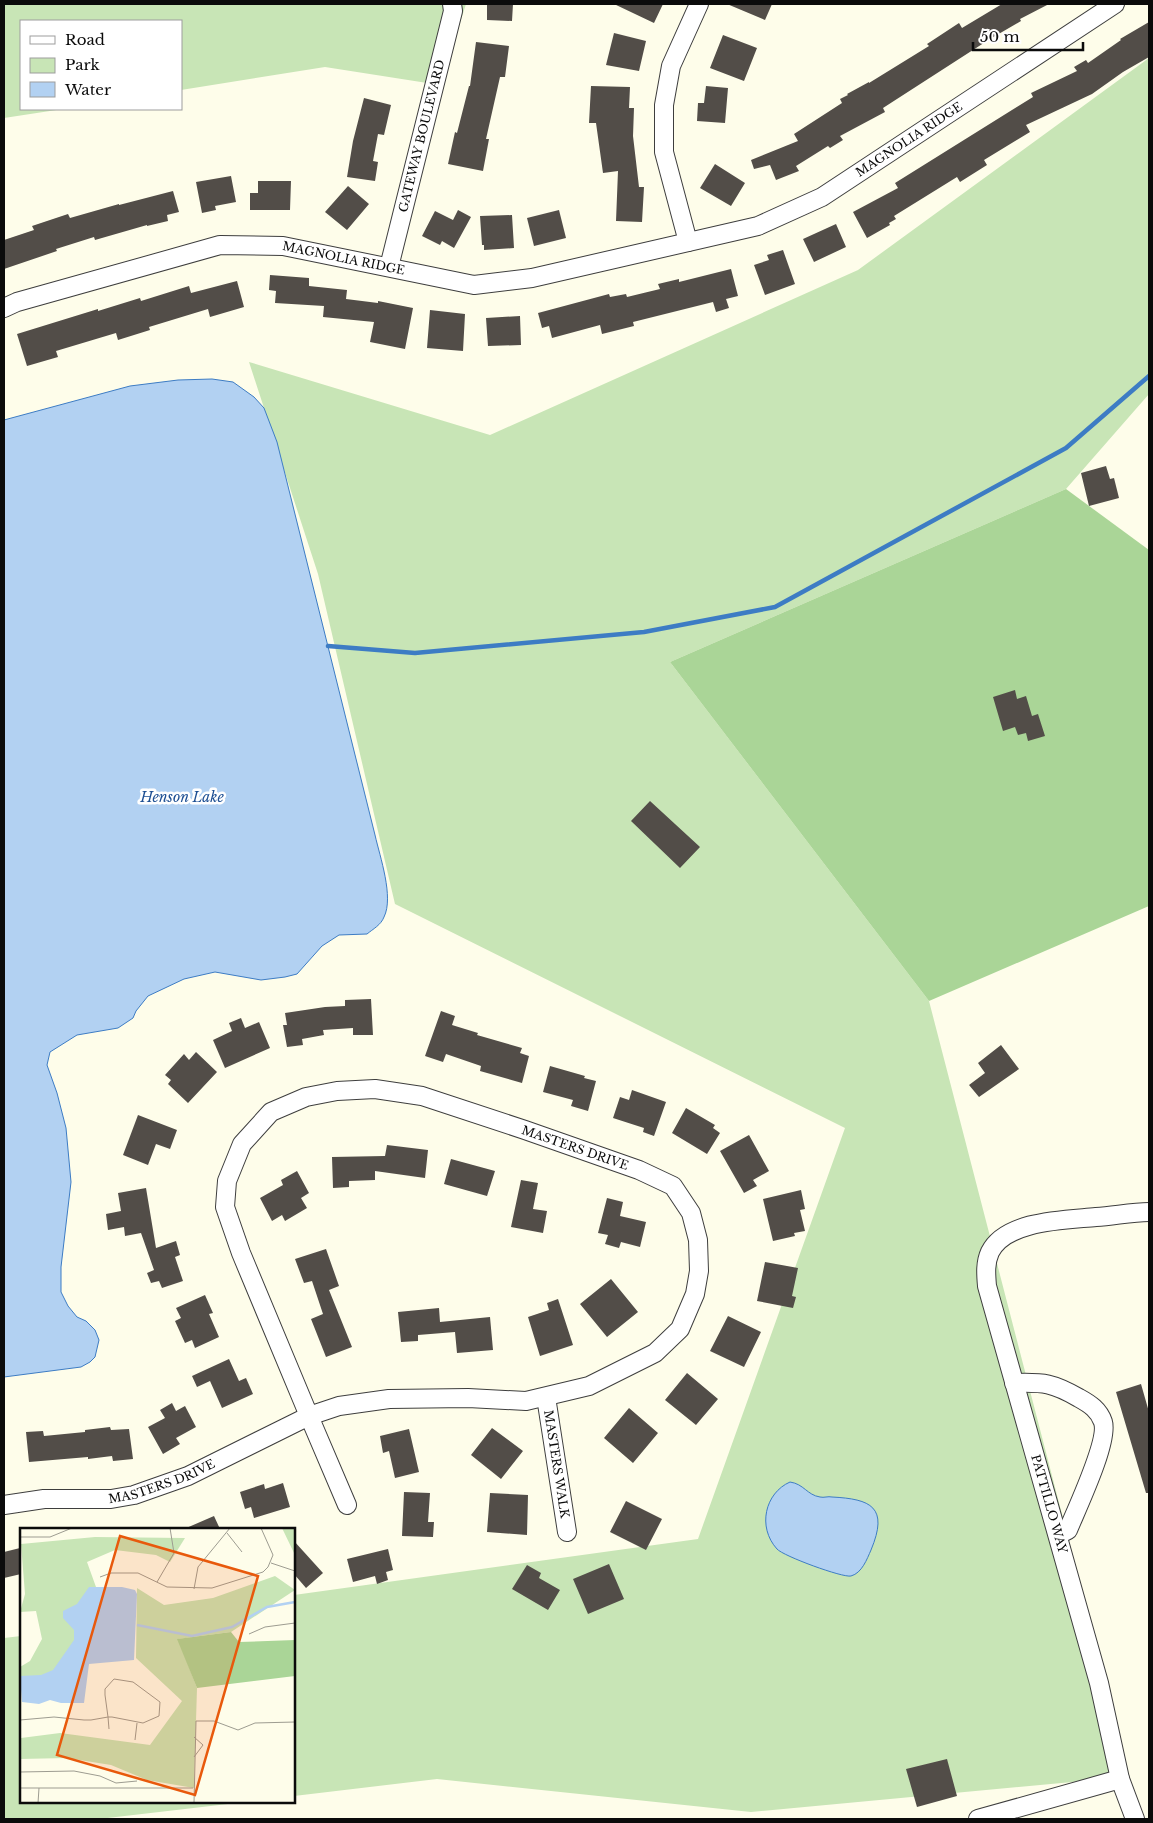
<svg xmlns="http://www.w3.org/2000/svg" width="1153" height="1823" viewBox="0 0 1153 1823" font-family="'Libre Baskerville',serif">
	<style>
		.green { fill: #c8e5b6 }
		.forest { fill: #aad597 }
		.water { fill: #b2d1f2; stroke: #3d7cc4 }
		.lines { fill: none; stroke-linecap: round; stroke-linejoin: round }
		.stream { stroke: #3d7cc4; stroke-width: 4.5 }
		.building { fill: #524d48 }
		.minor-casing { stroke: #3e3e3e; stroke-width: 20 }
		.minor { stroke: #fff; stroke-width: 18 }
		.labels { text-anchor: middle; stroke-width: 5; stroke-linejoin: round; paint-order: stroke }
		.street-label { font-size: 12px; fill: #0b0b0b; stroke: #fff }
		.water-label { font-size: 14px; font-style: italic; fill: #1d4f93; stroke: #fff }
		.inset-river { fill: none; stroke: #b2d1f2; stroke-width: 2.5 }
		.inset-road { fill: none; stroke: #9d9c91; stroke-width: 1 }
		.view { fill: #e8590c; fill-opacity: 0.15; stroke: #e8590c; stroke-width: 2.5 }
		.inset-edge { fill: none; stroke: #0b0b0b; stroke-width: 2.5 }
	</style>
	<rect width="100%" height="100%" fill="#fefdea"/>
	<path class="green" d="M9 4H466L440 85 325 67 181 90V21H21V109H63L4 118V5Z
		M1149 58V394L1066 489 670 662 929 1001 1078 1576 1126 1777 751 1812 437 1779 294 1796V1595L698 1539 845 1128 395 904 318 574 249 362 490 435 858 270Z
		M21 1636V1802H245L99 1819H4V1638Z"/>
	<path class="forest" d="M1066 489 1149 550V906L929 1001 670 662Z"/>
	<path class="water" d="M212 379 233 382 254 397 264 408 277 442 375 835C380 857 394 897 384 917 381 925 373 929 367 934L339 935 322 946 297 974 285 977 261 980 215 972 184 979 148 996 136 1011 133 1018 118 1028 77 1035 50 1052 47 1065 57 1093 66 1128 71 1182 61 1267V1292L68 1306 77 1317 86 1321 95 1330 99 1340 95 1357 90 1362 81 1367 4 1377V420L130 386 178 380Z
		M790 1482C804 1484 807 1495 820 1497 824 1498 828 1496 832 1497 871 1499 889 1507 871 1550 867 1559 862 1573 851 1576 843 1578 783 1556 777 1549 757 1527 765 1493 790 1482Z"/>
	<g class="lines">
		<path class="stream" d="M328 646 415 653 644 632 775 607 1066 448 1149 376"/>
	</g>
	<path class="building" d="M487 4H513L512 21 487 20Z
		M614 4H663L654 23Z
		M727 4H772L765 20Z
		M1002 4H1049L1020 19 1021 21 990 39 883 108 885 112 840 136 843 140 830 148 828 146 796 166 799 171 776 180 770 165 754 169 751 160 798 141 794 134 842 103 840 99 848 95 847 94 869 82V83L929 46 927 44 959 23 962 28Z
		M1149 22V57L1123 72 1092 94 1026 125 1030 132 984 160 987 165 960 182 957 177 894 216 896 219 889 223 890 225 867 238 853 212 898 188 895 183 1033 97 1031 93 1077 71 1074 67 1086 60 1088 63 1121 40 1120 39Z
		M614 33 646 41 639 71 606 65Z
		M723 35 757 48 744 81 710 68Z
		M476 42 509 46 505 77H500L486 139H489L483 171 448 164 455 132 457 133 469 86H470Z
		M591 86 630 87 629 108H634L633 136 639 187H644L642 222 616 221 618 171 603 173 596 123H589Z
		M706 86 728 88 725 123 697 121 698 103H704Z
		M364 98 391 105 384 135 378 134 373 161 378 162 375 181 347 177 353 141Z
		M715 164 745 183 731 206 700 188Z
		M231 176 236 202 215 206 216 210 202 213 196 182Z
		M258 181H291L290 210H250V193H258Z
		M348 186 369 204 347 230 325 212Z
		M173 191 179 212 167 215 168 221 147 226V225L95 240 94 237 56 249 57 251 4 269V240L34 230 32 226 68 214 70 218 119 204V205Z
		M458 210 471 217 454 248 442 241 440 245 422 236 435 211 453 220Z
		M559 210 566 238 534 246 527 218Z
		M512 215 514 248 484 250V245H482L480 216Z
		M836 224 846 247 814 262 803 239Z
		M783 250 795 284 765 295 754 265 769 260 767 255Z
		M731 269 738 296 726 299 729 308 716 312 713 302 633 322 634 326 602 334 600 325 552 338 549 326 542 328 538 313 609 294 610 297 626 294 627 297 660 289 658 284 679 279V282Z
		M270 275 309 278V286L347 290 346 299 378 303V301L413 308 405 349 370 342 374 322 323 317 324 306 275 303 276 291 269 290Z
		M237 281 244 307 210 317 208 309 149 327 150 330 118 340 116 333 56 351 58 357 27 366 17 334 98 309V311L140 298 141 301 189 286 191 293Z
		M430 310 465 314 463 351 427 348Z
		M520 316 521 345 488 346 486 318Z
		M1106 466 1110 479 1114 478 1119 498 1089 506 1081 473Z
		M1015 690 1017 699 1026 696 1032 716 1038 714 1045 736 1028 741 1026 733 1018 735 1015 727 1003 731 993 697Z
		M650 801 700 847 680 868 631 821Z
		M371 999 373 1035H353V1028L323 1030 324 1035 302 1039 303 1045 287 1047 283 1025H287L285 1013 325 1007 345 1006V1000Z
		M441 1011 455 1016 452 1025 478 1033 477 1035 522 1048 520 1053 529 1056 522 1083 480 1071 481 1066 446 1054 443 1062 425 1056Z
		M241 1018 245 1028 259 1022 270 1048 225 1068 213 1040 232 1031 229 1023Z
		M1001 1045 1019 1069 979 1097 969 1085 985 1073 978 1063Z
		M196 1052 217 1072 188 1103 168 1084 171 1080 165 1075 184 1054 189 1060Z
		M550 1066 585 1076 584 1078 596 1081 588 1111 571 1106 573 1100 543 1092Z
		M632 1090 666 1102 654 1136 643 1132 644 1128 613 1118 620 1097 629 1100Z
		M686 1108 715 1125 713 1128 720 1133 707 1154 672 1133Z
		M138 1115 177 1130 170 1149 156 1144 148 1165 123 1155Z
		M749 1135 769 1171 753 1180 757 1186 744 1193 720 1151Z
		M387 1145 428 1150 425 1178 375 1171V1180L349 1181V1187L333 1188 332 1157 385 1156Z
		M451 1159 495 1171 487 1196 444 1184Z
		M297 1171 309 1193 301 1198 307 1208 285 1221 282 1215 272 1221 260 1198 283 1185 281 1180Z
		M521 1180 538 1183 533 1209 547 1211 543 1233 511 1227Z
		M146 1188 156 1248 176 1241 180 1255 175 1257 183 1281 162 1288 159 1281 151 1283 147 1273 154 1270 141 1233 125 1236 124 1227 108 1230 106 1214 121 1211 118 1193Z
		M801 1190 805 1209 800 1210 805 1231 794 1233 795 1236 773 1241 763 1199Z
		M607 1198 623 1202 620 1216 646 1222 640 1247 621 1242 619 1248 605 1244 608 1235 598 1233Z
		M326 1249 339 1286 329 1290 352 1347 326 1357 311 1319 323 1314 312 1281 304 1283 295 1259Z
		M765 1262 798 1268 792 1296 796 1297 793 1308 757 1301Z
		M611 1279 638 1312 607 1337 580 1304Z
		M205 1295 213 1313 209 1314 219 1337 195 1348 192 1340 185 1343 175 1321 181 1318 176 1308Z
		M558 1299 573 1345 540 1356 528 1317 549 1310 547 1303Z
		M439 1308 440 1322 490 1317 493 1350 457 1353 455 1332 418 1335V1341L401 1342 398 1312Z
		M728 1316 761 1332 744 1367 710 1351Z
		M229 1359 239 1381 246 1378 253 1394 222 1408 210 1381 197 1387 192 1376Z
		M687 1373 718 1399 696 1425 665 1400Z
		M1141 1384 1149 1412V1493H1146L1116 1392Z
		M172 1403 176 1411 185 1406 196 1427 176 1438 180 1444 163 1454 148 1427 165 1418 160 1410Z
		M629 1408 658 1433 633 1463 604 1438Z
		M110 1427 111 1430 129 1429 133 1459 113 1461 112 1456 88 1459V1457L29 1462 26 1432 43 1431 44 1436 85 1432V1430Z
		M492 1428 523 1451 501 1479 471 1455Z
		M409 1429 419 1472 395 1478 389 1451 383 1453 380 1436Z
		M283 1483 290 1507 254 1518 251 1507 245 1509 240 1492 264 1484 265 1489Z
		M404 1492 430 1493 428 1522H434L433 1537 402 1536Z
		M490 1493 528 1495 527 1535 487 1532Z
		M626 1501 662 1519 646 1550 610 1532Z
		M214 1516 220 1529H184Z
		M294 1541 323 1573 306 1588 294 1574Z
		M20 1548 21 1574 4 1578V1552Z
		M388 1549 393 1570 386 1572 388 1580 377 1584 375 1576 353 1582 347 1559Z
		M609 1564 624 1599 588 1614 573 1579Z
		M527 1565 541 1573 539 1578 560 1590 548 1610 512 1589Z
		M947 1759 957 1796 917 1807 906 1769Z"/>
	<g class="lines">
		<g class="minor-casing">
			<g id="minor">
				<path d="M688 242 664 152V105L671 66 699 4"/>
				<path id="s1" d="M389 267 453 11 452 4"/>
				<path id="s2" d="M4 308 17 302 220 245 283 246 474 285 532 278 758 226 822 197 1115 4"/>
				<path d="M1014 1383C1044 1382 1053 1383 1079 1398 1090 1404 1099 1410 1103 1422 1109 1441 1077 1508 1068 1530L1058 1535"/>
				<path id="s3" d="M546 1397 567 1532"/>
				<path id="s4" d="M4 1505 44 1499H111L134 1495 188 1476 309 1416 339 1406 389 1399 468 1398 526 1401 589 1386 655 1353 680 1329 695 1294 699 1271 698 1240 691 1213 673 1186 639 1170 525 1130 422 1096 375 1089 337 1091 306 1097 271 1112 242 1144 227 1181 225 1207 241 1253 309 1416 347 1505"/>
				<path d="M978 1819 1120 1779"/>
				<path d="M1135 1819 1120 1779 1099 1683 987 1286C986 1274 985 1263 990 1252 1006 1220 1066 1220 1096 1217 1114 1216 1131 1212 1149 1212"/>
			</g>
		</g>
		<use href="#minor" class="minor"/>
	</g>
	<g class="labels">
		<g class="street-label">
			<text dy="4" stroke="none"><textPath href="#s1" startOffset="135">GATEWAY BOULEVARD</textPath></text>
			<text dy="4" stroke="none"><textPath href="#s2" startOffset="948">MAGNOLIA RIDGE</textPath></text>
			<text dy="4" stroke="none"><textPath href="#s2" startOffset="350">MAGNOLIA RIDGE</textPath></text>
			<text transform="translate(575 1148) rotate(19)" y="4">MASTERS DRIVE</text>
			<text dy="4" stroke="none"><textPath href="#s3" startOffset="68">MASTERS WALK</textPath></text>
			<text dy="4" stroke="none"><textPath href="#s4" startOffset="161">MASTERS DRIVE</textPath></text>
			<text transform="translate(1049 1504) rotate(74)" y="4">PATTILLO WAY</text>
		</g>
		<g class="water-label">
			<text x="182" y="802">Henson Lake</text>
		</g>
	</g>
	<g transform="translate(20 1528)">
		<rect width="275" height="275" fill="#fefdea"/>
		<path d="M275 0V27L262 0ZM75 9 165 10 150 34 136 27 95 22 67 34 76 59 56 101 59 109 44 138 27 148 1 149 0 139 10 133 22 111 16 83 0 84 5 66 1 16ZM255 48 275 62 211 104 158 111 177 160 174 260 127 252 91 237 47 230 0 231 1 210 40 205 130 217 162 173 116 130 117 60 144 77 193 70Z" fill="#c8e5b6"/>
		<path d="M211 104 219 114 275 112V148L177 160 157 111Z" fill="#aad597"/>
		<path d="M102 59 115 62 117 66 114 132 69 136 64 175H41L30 172 19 176 2 174 0 148 21 147 33 142 54 112V102L43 90V83L57 76 69 59Z" fill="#b2d1f2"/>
		<path class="inset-river" d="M117 97 172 108 212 99 247 79 275 74"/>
		<path class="inset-road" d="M207 5 222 24M0 9H30L52 0M251 35 275 43M80 49 91 45H118L147 59 192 60 243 44 248 39 253 27 241 0M137 54 154 25 150 0M174 61 178 39 210 0M229 106 245 99 275 95M0 192 34 189 64 192H71L88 189H92L123 195 139 188 140 174 113 154 94 151 85 161V167L88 189 89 201M115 212 117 195M174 229 183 217 174 209M0 244 54 243 80 248 96 255 117 253M0 260H173M18 275 19 260M174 275 176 193H194L218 202 235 195 275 194"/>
		<path class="view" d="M100 8 238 48 175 267 37 227Z"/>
		<rect width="275" height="275" class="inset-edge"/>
	</g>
	<rect width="1153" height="1823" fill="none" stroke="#0b0b0b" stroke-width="10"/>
	<rect x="20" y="20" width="162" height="90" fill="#ffffff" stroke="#9d9d9d"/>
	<rect x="30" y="36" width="25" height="8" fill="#ffffff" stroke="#9d9d9d"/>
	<text x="65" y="45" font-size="15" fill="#0b0b0b">Road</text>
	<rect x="30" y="58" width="25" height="15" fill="#c8e5b6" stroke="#9d9d9d"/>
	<text x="65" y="70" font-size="15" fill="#0b0b0b">Park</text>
	<rect x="30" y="82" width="25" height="15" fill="#b2d1f2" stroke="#9d9d9d"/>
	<text x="65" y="95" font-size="15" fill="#0b0b0b">Water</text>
	<path d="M973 42v8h110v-8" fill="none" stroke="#0b0b0b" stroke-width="2.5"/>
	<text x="980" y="42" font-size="15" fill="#0b0b0b" stroke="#ffffff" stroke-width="4" paint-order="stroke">50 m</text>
</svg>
